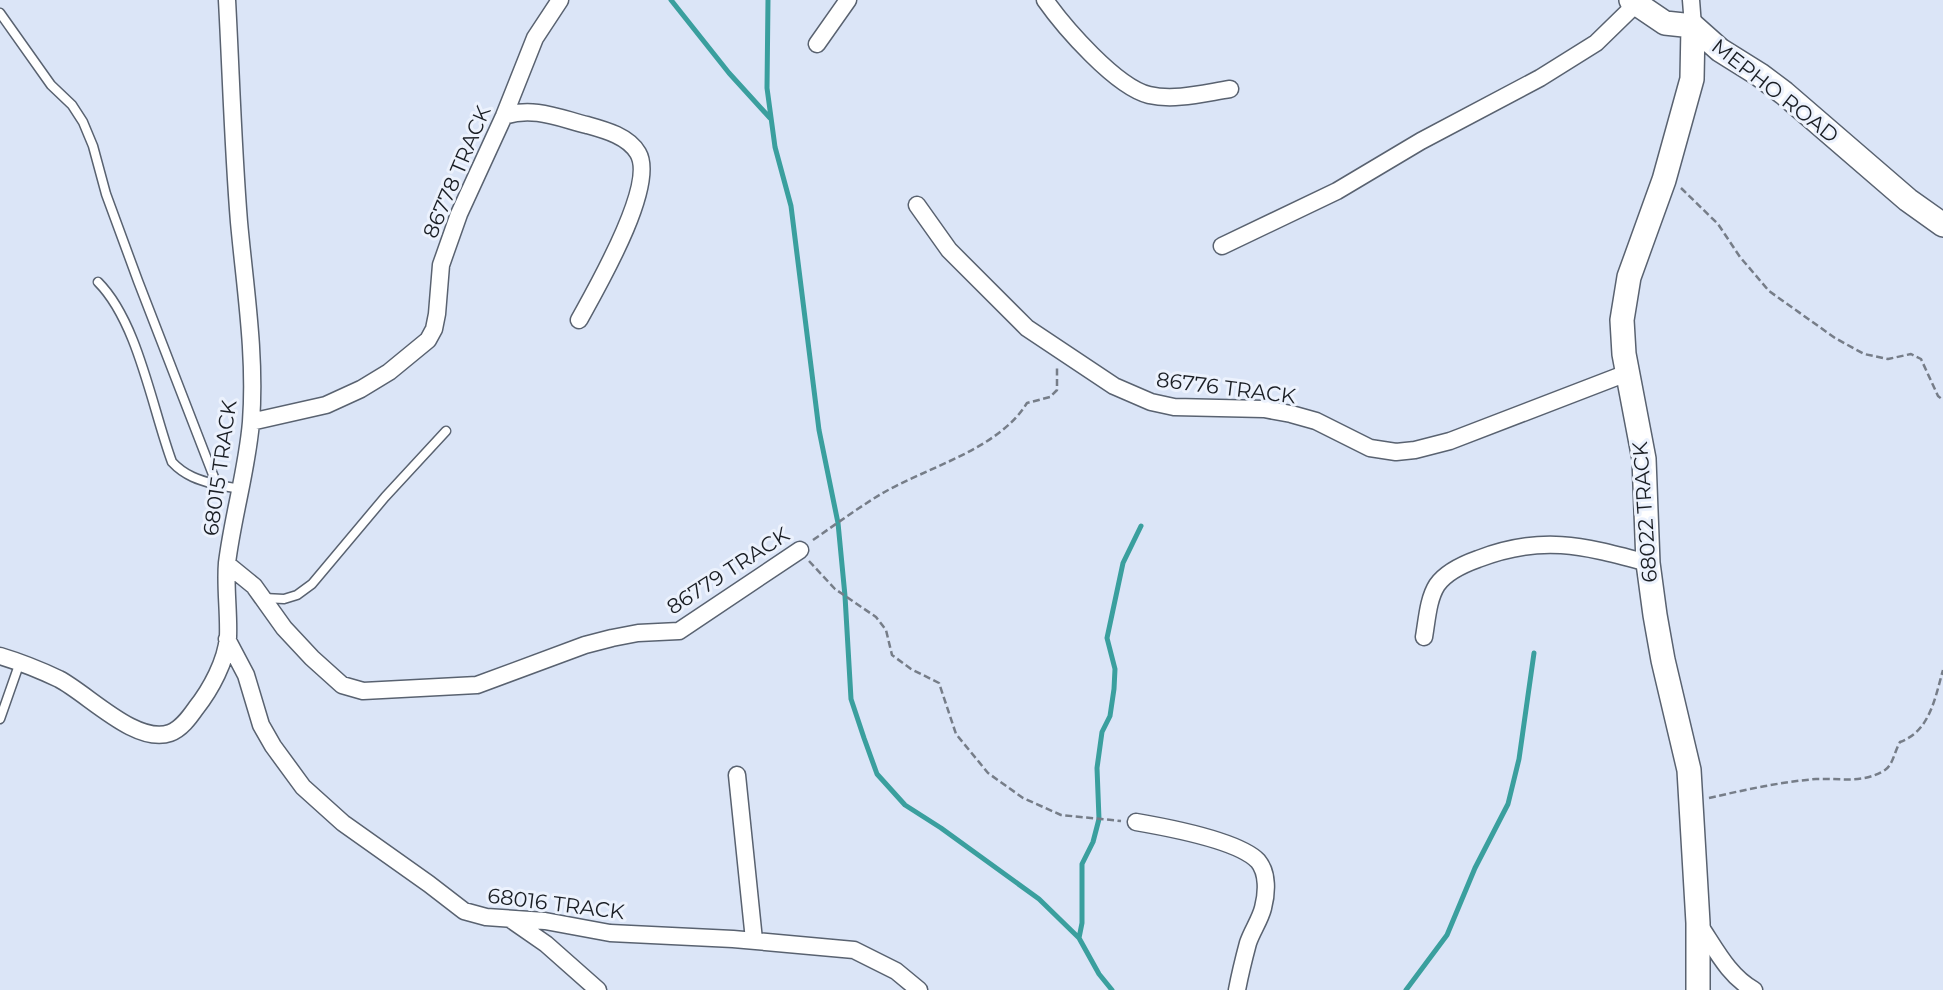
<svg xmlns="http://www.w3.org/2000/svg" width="1943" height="990" viewBox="0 0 1943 990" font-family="Montserrat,sans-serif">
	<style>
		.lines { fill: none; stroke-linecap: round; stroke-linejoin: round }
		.stream { stroke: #3a9f9e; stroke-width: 5 }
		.lane-casing { stroke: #596270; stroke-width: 11 }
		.street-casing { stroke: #596270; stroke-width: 19 }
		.secondary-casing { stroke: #596270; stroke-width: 26 }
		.path { stroke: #767d88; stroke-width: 2.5; stroke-dasharray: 7 3.5; stroke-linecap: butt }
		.lane { stroke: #fff; stroke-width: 8 }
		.street { stroke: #fff; stroke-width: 16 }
		.secondary { stroke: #fff; stroke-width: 23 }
		.labels { text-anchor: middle; stroke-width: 6; stroke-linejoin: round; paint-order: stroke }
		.street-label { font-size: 21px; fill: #1a1e24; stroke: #ecf2fd }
	</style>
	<rect width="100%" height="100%" fill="#dbe5f7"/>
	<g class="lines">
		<path class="stream" d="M671 0 729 73 770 118
			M768 0 767 88 775 147 791 206 819 430 838 523 845 596 851 699 864 738 877 774 905 805 941 828 1039 899 1079 938 1099 974 1112 990
			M1079 938 1082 923V864L1093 842 1099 819 1097 768 1102 732 1110 716 1114 689 1115 669 1107 638 1123 563 1141 526
			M1406 990 1447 935 1475 868 1508 804 1519 759 1534 653"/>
		<g class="lane-casing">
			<path id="lane" d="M0 13 51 85 72 105 83 122 93 146 106 194 138 281 217 485 241 489
				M98 282C138 322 152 408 172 462 185 476 199 480 217 485
				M264 598 284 599 297 595 312 584 385 497 446 431
				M0 719 20 662"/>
		</g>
		<g class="street-casing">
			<path id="street" d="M1045 0C1064 27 1116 87 1149 95 1175 101 1204 93 1230 89
				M1691 0 1693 26
				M817 44 848 0
				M504 116C533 106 559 118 587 125 605 130 628 136 638 153 657 185 596 289 579 320
				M917 205 949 250 1027 328 1114 386 1151 402 1174 407 1264 409 1291 414 1316 421 1370 448 1396 452 1415 450 1450 441 1627 373
				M1222 246 1337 191 1421 141 1540 78 1596 43 1636 4
				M251 422 326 405 361 389 389 372 428 340 434 329 437 314 441 265 459 214 504 116 535 38 560 0
				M227 564 254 586 284 628 312 658 342 685 363 691 477 685 585 645 612 638 638 633 679 631 800 550
				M1424 637C1427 620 1428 599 1437 585 1446 572 1464 564 1478 559 1543 534 1584 546 1648 563
				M227 639 246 675 261 725 273 746 303 787 343 823 429 884 464 911 486 917 545 921 610 933 733 939 854 950 896 971 919 990
				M0 656C20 662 40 670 59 679 88 694 136 745 170 733 181 729 189 718 196 708 211 689 226 661 228 637 229 612 225 587 227 563 233 515 247 470 251 422 256 355 245 288 239 222 233 148 231 74 227 0
				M737 775 754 940
				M1136 822C1165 827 1238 840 1258 861 1268 873 1267 893 1263 908 1260 920 1252 931 1248 943 1244 958 1240 974 1237 990
				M510 919 546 944 598 990
				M1698 923C1714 946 1728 976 1754 990"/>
		</g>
		<g class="secondary-casing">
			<path id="secondary" d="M1631 0 1665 23 1693 26 1720 50 1760 75 1784 93 1908 200 1943 225
				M1693 26 1692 79 1664 180 1629 277 1622 320 1624 354 1644 459 1648 563 1655 615 1663 660 1689 770 1698 923V990"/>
		</g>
		<path class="path" d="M1681 188 1718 224 1740 257 1769 291 1835 338 1864 354 1888 359 1911 354 1921 359 1938 396 1943 400
			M813 540C836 524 858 508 881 494 927 467 998 450 1027 403L1050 397 1057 390V368
			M809 561 835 589 876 617 886 630 892 655 911 669 939 683 956 734 988 773 1023 798 1061 815 1121 821
			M1709 798C1744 790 1780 782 1816 779 1840 778 1863 784 1885 770 1893 765 1895 750 1900 742 1930 731 1935 698 1943 670"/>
		<use href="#lane" class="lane"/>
		<use href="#street" class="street"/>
		<use href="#secondary" class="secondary"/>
	</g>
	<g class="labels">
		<g class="street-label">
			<text transform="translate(1775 91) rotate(38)" y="7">MEPHO ROAD</text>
			<text transform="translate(457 172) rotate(-67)" y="7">86778 TRACK</text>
			<text transform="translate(1226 388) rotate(7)" y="7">86776 TRACK</text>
			<text transform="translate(220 468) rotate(-82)" y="7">68015 TRACK</text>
			<text transform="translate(1645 512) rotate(-94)" y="7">68022 TRACK</text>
			<text transform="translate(728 571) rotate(-33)" y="7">86779 TRACK</text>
			<text transform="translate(556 904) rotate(7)" y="7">68016 TRACK</text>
		</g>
	</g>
</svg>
